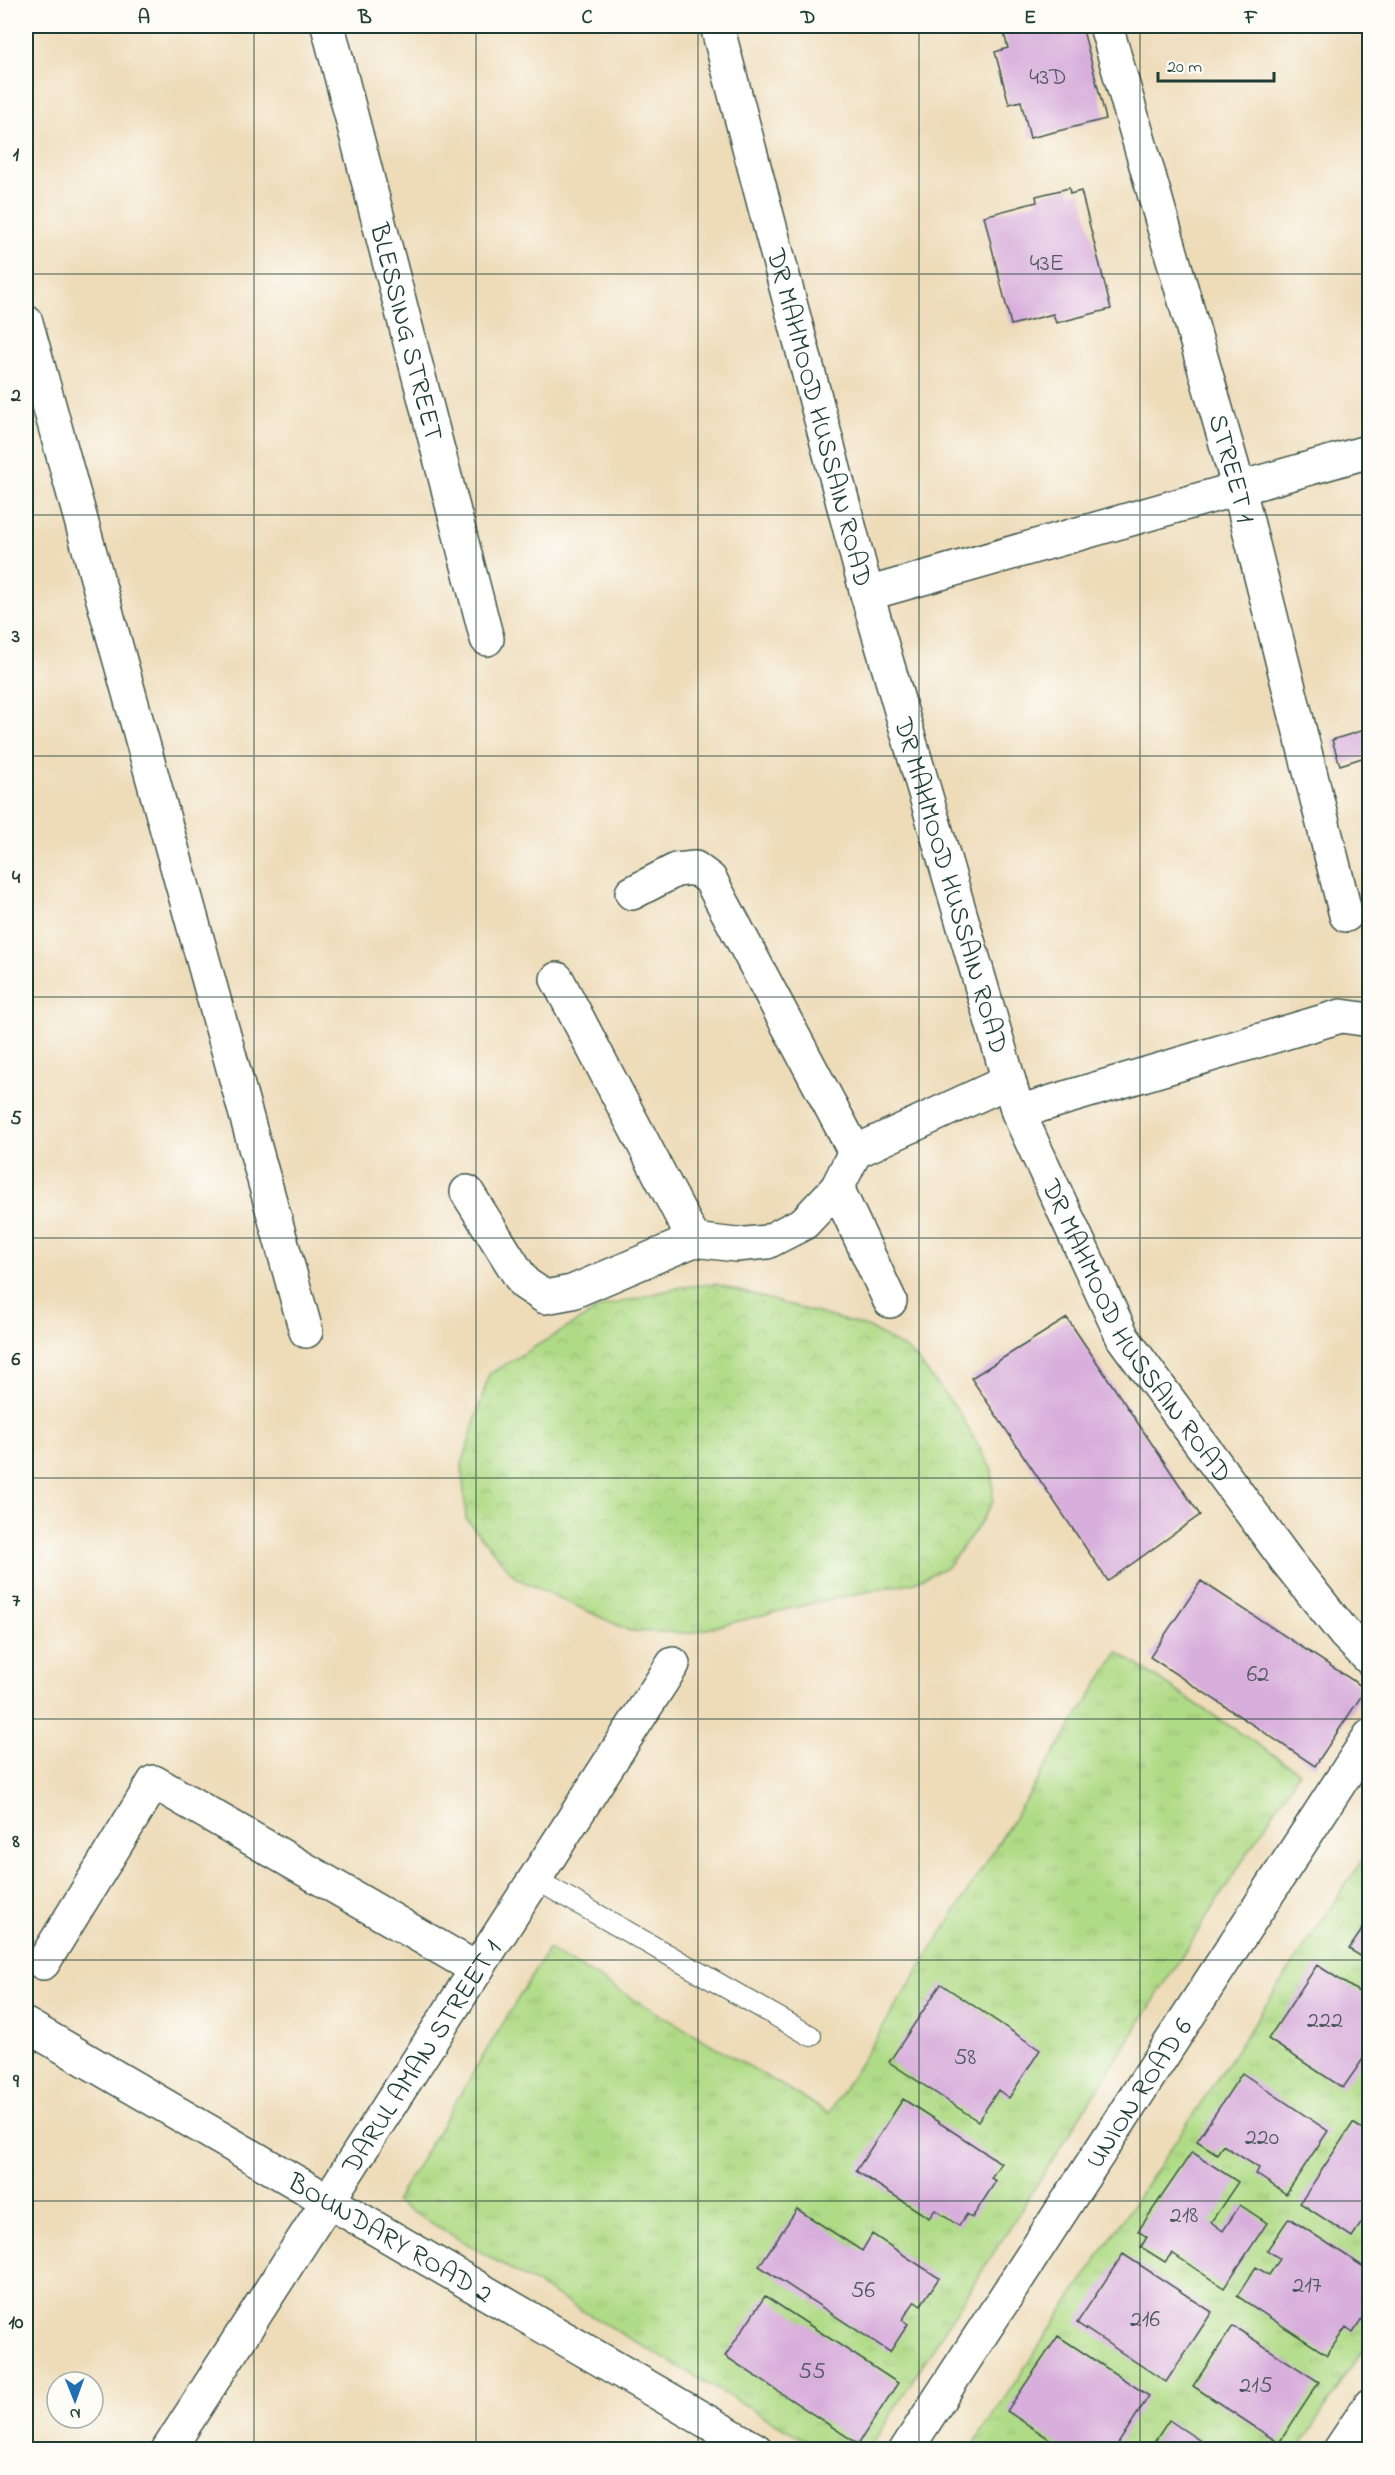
<svg xmlns="http://www.w3.org/2000/svg" width="1395" height="2475" viewBox="0 0 1395 2475" font-family="'Indie Flower',sans-serif">
	<style>
		.grass { fill: url(#grass-tufts); stroke: #688c5d; stroke-width: 1.5 }
		.park { fill: url(#park-crowns); stroke: #688c5d; stroke-width: 1.5 }
		.building { fill: #d8aedc }
		.lines { fill: none; stroke-linecap: round; stroke-linejoin: round }
		.service-casing { stroke: #3e5548; stroke-width: 22 }
		.minor-casing { stroke: #3e5548; stroke-width: 36 }
		.secondary-casing { stroke: #3e5548; stroke-width: 36 }
		.service { stroke: #fff; stroke-width: 20 }
		.minor { stroke: #fff; stroke-width: 33 }
		.secondary { stroke: #fff; stroke-width: 33 }
		.grid { fill: none; stroke: #1f3d34; stroke-width: 1.5; stroke-opacity: 0.55 }
		.labels { text-anchor: middle; stroke-width: 5; stroke-linejoin: round; paint-order: stroke }
		.number-label { font-size: 24px; fill: #4d595e }
		.street-label { font-size: 27px; fill: #1f3d34; stroke: #fdfcf7 }
		.neatline { fill: none; stroke: #1f3d34; stroke-width: 2 }
		.grid-label { font-size: 20px; text-anchor: middle; font-weight: bold; fill: #1f3d34 }
	</style>
	<defs>
		<pattern id="grass-tufts" width="24" height="20" patternUnits="userSpaceOnUse" patternTransform="scale(1.5)"><rect width="24" height="20" fill="#b0db86"/><path d="M3 7l-1-3M5 7V3M7 7l1-3M15 17l-1-3M17 17v-4M19 17l1-3" fill="none" stroke="#97bd74"/></pattern>
		<pattern id="park-crowns" width="20" height="18" patternUnits="userSpaceOnUse" patternTransform="scale(1.5)"><rect width="20" height="18" fill="#b0db86"/><path d="M2 6a3 3 0 1 1 6 0M12 15a3 3 0 1 1 6 0" fill="none" stroke="#97bd74"/></pattern>
	</defs>
	<rect width="100%" height="100%" fill="#fdfcf7"/>
	<filter id="ink" filterUnits="userSpaceOnUse"><feTurbulence type="fractalNoise" baseFrequency=".0167" numOctaves="2"/><feDisplacementMap in="SourceGraphic" scale="12" xChannelSelector="R" yChannelSelector="G"/><feConvolveMatrix kernelMatrix="1 2 1 2 8 2 1 2 1" color-interpolation-filters="sRGB"/></filter>
	<filter id="wash" filterUnits="userSpaceOnUse"><feTurbulence type="fractalNoise" baseFrequency=".008" numOctaves="4" result="noise"/><feDisplacementMap in="SourceGraphic" scale="24" xChannelSelector="R" yChannelSelector="G"/><feGaussianBlur stdDeviation="1.35" result="paint"/><feColorMatrix in="noise" values="0 0 0 0 0 0 0 0 0 0 0 0 0 0 0 0 0 1.4 0 .05"/><feComposite in="paint" operator="in"/></filter>
	<g filter="url(#wash)">
		<rect width="100%" height="100%" fill="#eedcb9"/>
		<path class="grass" d="M1118 1652 1299 1772 869 2449H820L395 2202 548 1949 829 2113Z
			M1369 1850V2340L1298 2449 970 2450Z"/>
		<path class="park" d="M715 1284 867 1327 911 1352 959 1412 992 1470 993 1501 977 1528 947 1567 915 1582 821 1601 690 1633 630 1631 516 1578 466 1519 462 1465 489 1374 602 1307 682 1287Z"/>
		<g id="blocks">
			<path class="building" d="M1002 26H1082L1106 119 1030 138 1021 101 1009 104 995 52 1008 48Z
				M1069 188 1070 194 1081 191 1111 309 1056 323 1053 314 1011 325 984 216 1037 202 1036 196Z
				M1370 706V724H1369L1364 708Z
				M1370 728V770L1365 757 1340 765 1332 740Z
				M1067 1318 1200 1515 1108 1581 971 1378Z
				M1201 1581 1366 1689 1315 1766 1150 1657Z
				M1370 1918V1962L1349 1949Z
				M1317 1965 1370 1999V2049L1343 2088 1268 2039Z
				M941 1984 1040 2050 1009 2098 998 2090 978 2121 889 2062Z
				M1242 2073 1328 2131 1286 2194 1256 2174 1259 2168 1223 2145 1217 2154 1197 2141Z
				M903 2099 1001 2163 991 2178 996 2181 972 2218 967 2214 959 2226 935 2210 929 2218 856 2171Z
				M1353 2123 1370 2134V2210L1352 2237 1300 2203Z
				M1192 2152 1238 2182 1211 2222 1223 2231 1240 2205 1267 2223 1224 2288 1172 2253 1165 2262 1141 2247 1147 2237 1138 2231Z
				M797 2209 862 2251 872 2234 939 2278 921 2305 915 2301 902 2320 908 2324 890 2352 759 2266Z
				M1289 2218 1370 2271V2293L1362 2305 1368 2309 1353 2332 1346 2327 1327 2355 1237 2296 1256 2267 1269 2275 1280 2259 1267 2250Z
				M1123 2254 1212 2312 1166 2382 1077 2323Z
				M765 2296 898 2383 858 2444 725 2356Z
				M1233 2326 1319 2382 1279 2443 1193 2386Z
				M1058 2336 1149 2396 1114 2450H1066L1007 2411Z
				M1169 2420 1214 2450H1149Z"/>
		</g>
	</g>
	<g filter="url(#ink)">
		<use href="#blocks" fill-opacity="0" stroke="#3e5548" stroke-width="1.5"/>
		<g class="lines">
			<g class="service-casing">
				<path id="service" d="M535 1879 811 2036"/>
			</g>
			<g class="minor-casing">
				<g id="minor">
					<path id="s1" d="M328 26 487 639"/>
					<path id="s2" d="M1106 26 1239 489 1346 915"/>
					<path d="M26 322 306 1331"/>
					<path d="M867 594 1370 451"/>
					<path d="M632 893 676 870 695 868 710 879 855 1152"/>
					<path d="M557 979 694 1240"/>
					<path d="M1018 1112 1341 1016 1370 1020"/>
					<path d="M837 1188 890 1301"/>
					<path d="M467 1192 524 1283 545 1297 572 1292 694 1240 736 1245 767 1242 804 1223 837 1188 855 1152 1009 1081"/>
					<path d="M43 1963 154 1782 477 1969"/>
					<path id="s3" d="M168 2450 673 1664"/>
					<path id="s4" d="M906 2450 1370 1736"/>
				</g>
			</g>
			<g class="secondary-casing">
				<g id="secondary">
					<path id="s5" d="M717 26 867 594 1018 1112 1123 1338 1287 1561 1345 1634 1370 1659"/>
					<path id="s6" d="M26 2025 756 2450"/>
					<path d="M1340 2450 1370 2405"/>
				</g>
			</g>
			<use href="#service" class="service"/>
			<use href="#minor" class="minor"/>
			<use href="#secondary" class="secondary"/>
		</g>
	</g>
	<path class="grid" d="M254 26V2450M476 26V2450M698 26V2450M919 26V2450M1140 26V2450M26 274H1370M26 515H1370M26 756H1370M26 997H1370M26 1238H1370M26 1478H1370M26 1719H1370M26 1960H1370M26 2201H1370"/>
	<g class="labels">
		<g class="number-label">
			<text x="1048" y="84">43D</text>
			<text x="1047" y="270">43E</text>
			<text x="1258" y="1681">62</text>
			<text x="1325" y="2027">222</text>
			<text x="965" y="2064">58</text>
			<text x="1262" y="2144">220</text>
			<text x="1184" y="2222">218</text>
			<text x="1307" y="2292">217</text>
			<text x="863" y="2297">56</text>
			<text x="1145" y="2326">216</text>
			<text x="812" y="2378">55</text>
			<text x="1256" y="2392">215</text>
		</g>
		<g class="street-label">
			<text dy="9" stroke="none"><textPath href="#s1" startOffset="316">BLESSING STREET</textPath></text>
			<text dy="9" stroke="none"><textPath href="#s5" startOffset="405">DR MAHMOOD HUSSAIN ROAD</textPath></text>
			<text dy="9" stroke="none"><textPath href="#s2" startOffset="460">STREET 1</textPath></text>
			<text dy="9" stroke="none"><textPath href="#s5" startOffset="891">DR MAHMOOD HUSSAIN ROAD</textPath></text>
			<text dy="9" stroke="none"><textPath href="#s5" startOffset="1377">DR MAHMOOD HUSSAIN ROAD</textPath></text>
			<text dy="9" stroke="none"><textPath href="#s3" startOffset="468">DARUL AMAN STREET 1</textPath></text>
			<text dy="9" stroke="none"><textPath href="#s4" startOffset="426">UNION ROAD 6</textPath></text>
			<text dy="9" stroke="none"><textPath href="#s6" startOffset="422">BOUNDARY ROAD 2</textPath></text>
		</g>
	</g>
	<rect width="1395" height="2475" fill="none" stroke="#fdfcf7" stroke-width="66"/>
	<g transform="translate(75 2400) rotate(179)"><circle r="28" fill="#fdfcf7" stroke="#a4b0a9" stroke-width="1.5"/>
	<path d="M0-4.5L10 22L0 15L-10 22Z" fill="#1f6fb2"/>
	<text y="-9" font-size="16" font-weight="bold" text-anchor="middle" fill="#1f3d34">N</text>
	</g>
	<path d="M1158 72v9h116v-9" fill="none" stroke="#1f3d34" stroke-width="3"/>
	<text x="1167" y="72" font-size="18" fill="#1f3d34" stroke="#fdfcf7" stroke-width="4.5" paint-order="stroke">20 m</text>
	<rect x="33" y="33" width="1329" height="2409" class="neatline"/>
	<g class="grid-label">
		<text x="144" y="23">A</text>
		<text x="365" y="23">B</text>
		<text x="587" y="23">C</text>
		<text x="808" y="23">D</text>
		<text x="1030" y="23">E</text>
		<text x="1251" y="23">F</text>
		<text x="16" y="160">1</text>
		<text x="16" y="401">2</text>
		<text x="16" y="642">3</text>
		<text x="16" y="883">4</text>
		<text x="16" y="1124">5</text>
		<text x="16" y="1365">6</text>
		<text x="16" y="1606">7</text>
		<text x="16" y="1847">8</text>
		<text x="16" y="2087">9</text>
		<text x="16" y="2328">10</text>
	</g>
</svg>
